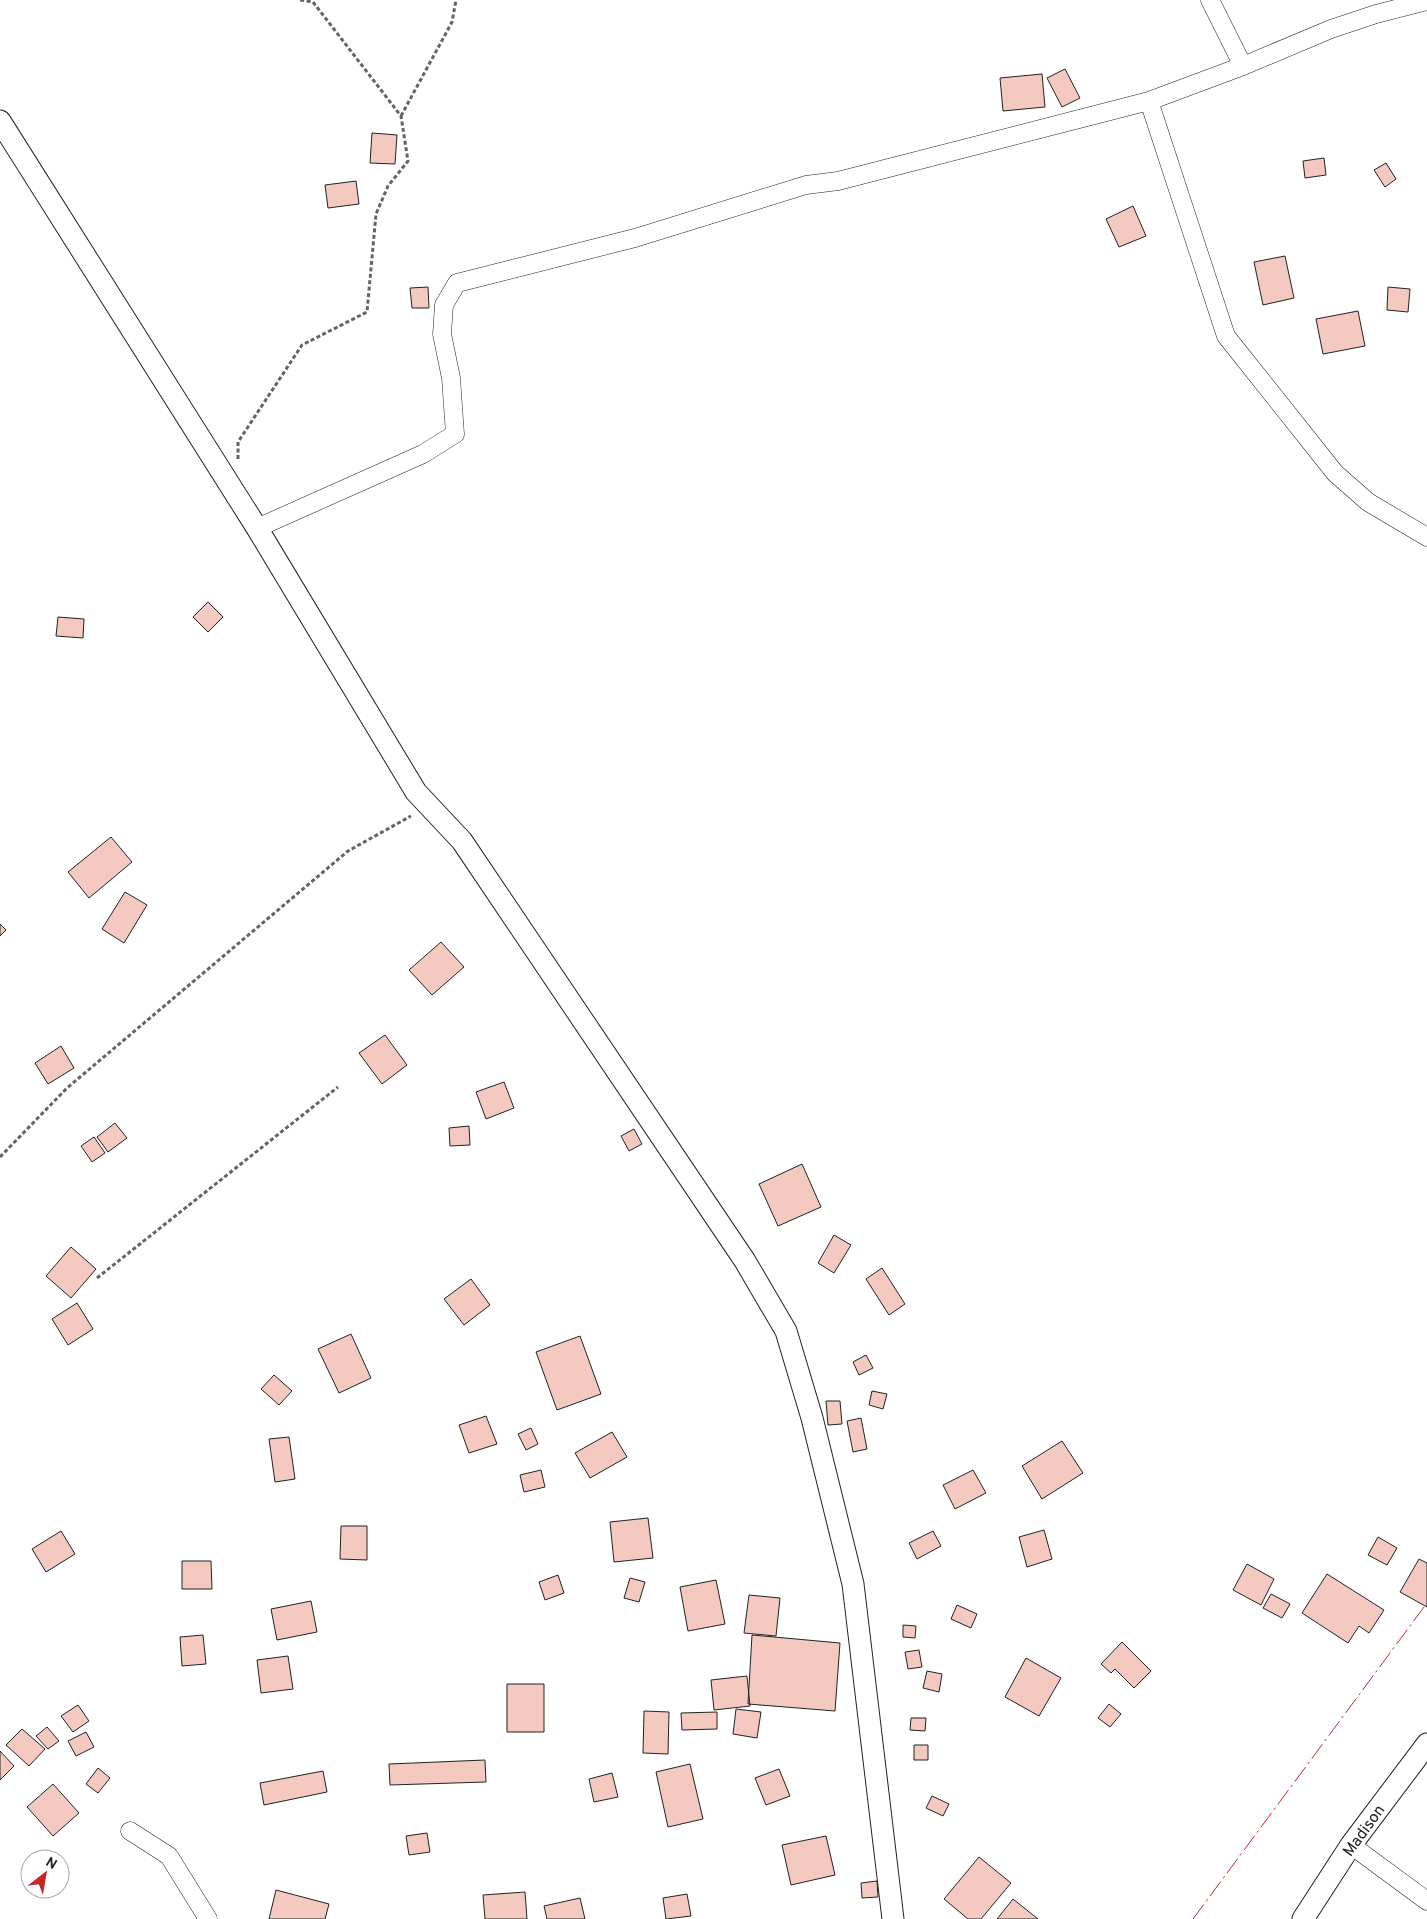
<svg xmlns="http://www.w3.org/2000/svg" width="1427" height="1919" viewBox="0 0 1427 1919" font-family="Overpass,sans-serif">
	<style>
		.building { fill: #f3c9c0; stroke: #222 }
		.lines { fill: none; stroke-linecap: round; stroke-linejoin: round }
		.minor-casing { stroke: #222; stroke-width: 19 }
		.tertiary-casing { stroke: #222; stroke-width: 23 }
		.path { stroke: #646464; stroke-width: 3; stroke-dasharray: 4 2.5; stroke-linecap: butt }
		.minor { stroke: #fff; stroke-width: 18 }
		.tertiary { stroke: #fff; stroke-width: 21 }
		.power { stroke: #c62828; stroke-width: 1; stroke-dasharray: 18 4 2.5 4; stroke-linecap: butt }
		.labels { text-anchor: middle; stroke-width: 4; stroke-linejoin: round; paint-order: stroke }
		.street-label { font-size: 16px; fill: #222; stroke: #fff }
	</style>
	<rect width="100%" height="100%" fill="#fff"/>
	<path class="building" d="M1065 69 1080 98 1062 107 1047 78Z
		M1042 74 1045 107 1003 111 1000 78Z
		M372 133 397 135 395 164 370 163Z
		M1324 158 1326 175 1305 178 1303 161Z
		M1386 163 1396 179 1385 187 1374 170Z
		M356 181 359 204 328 208 325 185Z
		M1133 206 1146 236 1119 247 1106 219Z
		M1285 256 1294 298 1263 305 1254 262Z
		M428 287 429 308H412L410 288Z
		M1388 287 1410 289 1408 312 1387 310Z
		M1358 311 1365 346 1323 354 1316 319Z
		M208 602 223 617 208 632 193 617Z
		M58 617 84 619 83 638 56 636Z
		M111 837 132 862 89 898 68 872Z
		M125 892 147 905 124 943 102 929Z
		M0 924 6 930 0 936Z
		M441 942 464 967 432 995 409 970Z
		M385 1035 407 1065 382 1084 359 1053Z
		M61 1046 74 1068 48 1084 35 1063Z
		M504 1082 514 1108 486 1119 476 1092Z
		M115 1123 127 1138 108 1152 97 1137Z
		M469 1126 470 1145 450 1146 449 1128Z
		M634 1129 642 1144 629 1151 621 1136Z
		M94 1137 105 1153 92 1162 81 1146Z
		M802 1164 821 1207 778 1226 759 1184Z
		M834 1235 851 1245 834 1273 818 1263Z
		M71 1247 96 1269 71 1298 46 1276Z
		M882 1268 905 1304 889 1315 866 1279Z
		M471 1279 490 1305 464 1325 444 1299Z
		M77 1303 93 1329 68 1345 52 1319Z
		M351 1334 371 1378 339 1393 318 1349Z
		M580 1336 601 1394 557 1410 536 1352Z
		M866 1355 873 1368 859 1375 853 1362Z
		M274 1375 292 1391 279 1405 261 1389Z
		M872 1391 887 1394 883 1409 869 1405Z
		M826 1401H840L842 1424 828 1425Z
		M486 1416 497 1444 469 1453 459 1425Z
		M861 1418 867 1449 853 1452 847 1421Z
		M531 1428 538 1444 526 1450 518 1434Z
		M612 1432 627 1457 590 1478 575 1453Z
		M289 1437 295 1479 275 1482 269 1439Z
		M1062 1441 1083 1473 1042 1499 1022 1466Z
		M541 1470 545 1487 524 1492 520 1475Z
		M973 1470 986 1493 955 1509 943 1485Z
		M648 1518 653 1558 614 1562 610 1522Z
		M341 1526H367V1560L340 1559Z
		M1044 1530 1052 1559 1027 1567 1019 1537Z
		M61 1531 75 1554 46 1572 32 1549Z
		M933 1531 941 1546 917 1559 909 1543Z
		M1378 1537 1397 1548 1387 1565 1368 1555Z
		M1419 1559 1427 1563V1607L1400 1592Z
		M182 1561H211L212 1589H182Z
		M1247 1564 1274 1579 1261 1605 1233 1590Z
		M1327 1574 1384 1610 1369 1633 1359 1626 1348 1643 1302 1613Z
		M558 1575 564 1593 545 1600 539 1582Z
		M630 1578 645 1582 639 1602 624 1598Z
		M716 1580 725 1624 688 1631 680 1587Z
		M1271 1594 1290 1604 1282 1618 1263 1608Z
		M749 1595 780 1598 776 1636 744 1633Z
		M311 1601 317 1632 277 1640 271 1609Z
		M957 1605 977 1614 971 1628 951 1619Z
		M903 1625 916 1626 915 1638 903 1637Z
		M203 1635 206 1664 182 1666 180 1637Z
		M752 1635 840 1643 835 1711 748 1704Z
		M1122 1642 1151 1671 1134 1688 1115 1669 1111 1673 1101 1664Z
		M919 1650 922 1667 908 1669 905 1652Z
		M288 1656 293 1689 261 1693 257 1660Z
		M1026 1658 1061 1678 1039 1716 1005 1697Z
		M927 1671 942 1674 939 1692 923 1688Z
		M747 1676 750 1706 714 1710 711 1680Z
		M507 1684H544V1732H507Z
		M1109 1704 1121 1714 1110 1727 1098 1718Z
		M78 1705 89 1721 73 1732 61 1716Z
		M736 1709 761 1712 757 1738 733 1734Z
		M644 1711 669 1712 668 1754 643 1753Z
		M717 1712V1729L682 1730 681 1713Z
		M911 1718H926L925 1731 910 1730Z
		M47 1727 59 1741 48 1749 36 1736Z
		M22 1729 45 1749 29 1766 6 1745Z
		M86 1732 94 1747 76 1756 68 1741Z
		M914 1745H928V1760H914Z
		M0 1751 14 1766 0 1780Z
		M485 1760 486 1782 390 1785 389 1764Z
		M690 1764 703 1819 668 1827 656 1772Z
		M98 1768 110 1778 98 1793 86 1784Z
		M779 1769 790 1796 766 1805 755 1778Z
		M323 1771 327 1792 264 1805 260 1783Z
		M612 1773 618 1797 594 1802 589 1779Z
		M53 1784 79 1813 53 1836 27 1807Z
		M932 1796 949 1804 943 1816 926 1808Z
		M427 1833 430 1852 409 1855 406 1836Z
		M826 1836 835 1875 791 1885 782 1845Z
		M979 1857 1011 1883 981 1919H968L944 1899Z
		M877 1881 878 1897 862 1898 861 1883Z
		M276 1890 329 1904 325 1919H269Z
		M525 1892 527 1919H485L483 1895Z
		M687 1894 691 1916 666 1919 663 1898Z
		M580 1898 585 1919H547L544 1906Z
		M1013 1899 1038 1919H997Z"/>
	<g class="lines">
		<g class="minor-casing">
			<path id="minor" d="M1210 0 1243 66
				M1149 101 1226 336 1335 473 1368 502 1427 537
				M257 528 423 454 455 434 451 378 442 334 444 305 457 283 635 238 806 185 838 181 1149 101 1243 66 1331 29 1376 14 1427 1
				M130 1831 169 1856 208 1919
				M1351 1845 1427 1901"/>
		</g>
		<g class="tertiary-casing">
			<path id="tertiary" d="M0 121 257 528 416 792 462 841 745 1261 786 1331 812 1418 853 1584 893 1919
				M1303 1919 1351 1845 1427 1744"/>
		</g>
		<path class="path" d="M401 116 452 22 456 0
			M238 459V442L302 345 367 312 376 214 388 186 408 161 401 116 313 2 300 0
			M0 1157 67 1088 348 851 411 816
			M97 1278 338 1087"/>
		<use href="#minor" class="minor"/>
		<use href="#tertiary" class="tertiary"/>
		<path class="power" d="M1193 1919 1427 1603"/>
	</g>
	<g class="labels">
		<g class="street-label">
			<text transform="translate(1363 1830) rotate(-54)" y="6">Madison</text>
		</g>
	</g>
	<g transform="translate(45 1874) rotate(31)"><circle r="24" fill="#ffffff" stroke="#a7a7a7"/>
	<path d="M0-4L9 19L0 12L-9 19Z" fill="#c62828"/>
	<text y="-8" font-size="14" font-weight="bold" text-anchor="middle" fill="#222222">N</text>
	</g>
</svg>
